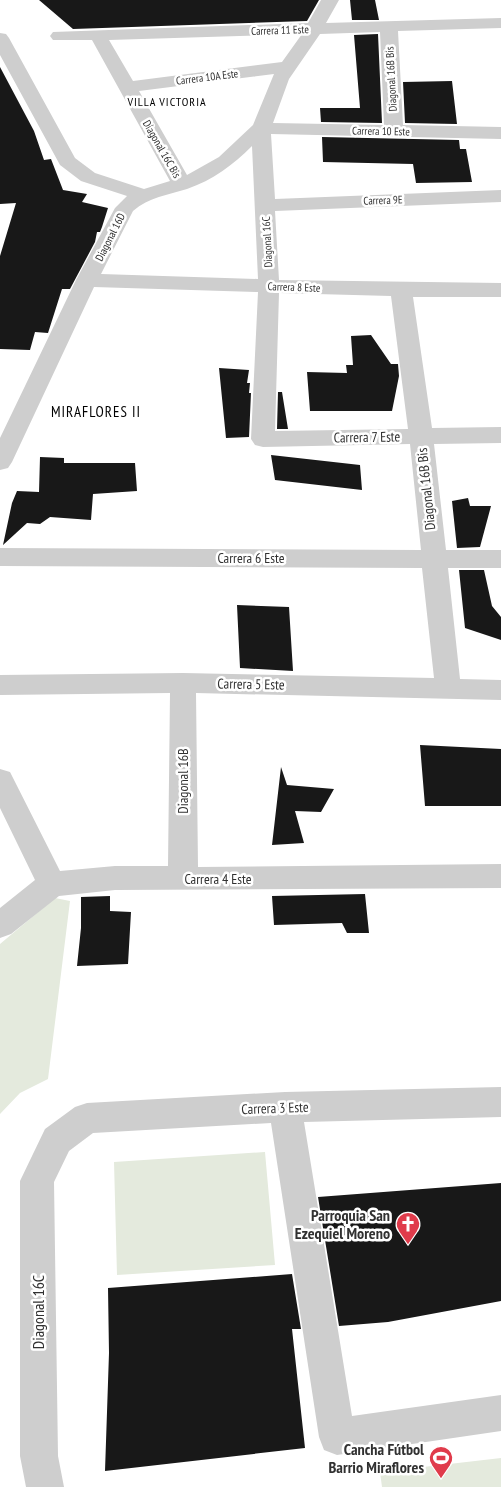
<svg xmlns="http://www.w3.org/2000/svg" width="501" height="1487" viewBox="0 0 501 1487" font-family="'PT Sans Narrow',sans-serif">
	<style>
		.green { fill: #e4eadd }
		.building { fill: #181818 }
		.lines { fill: none; stroke-linecap: round; stroke-linejoin: round }
		.minor { fill: #cecece; fill-rule: evenodd }
		.labels { text-anchor: middle; stroke-width: 5; stroke-linejoin: round; paint-order: stroke }
		.far-street-label { font-size: 11px; fill: #313131; stroke: #fff }
		.far-neighbourhood-label { font-size: 12px; letter-spacing: 1px; fill: #000; stroke: #fff }
		.street-label { font-size: 14px; fill: #313131; stroke: #fff }
		.neighbourhood-label { font-size: 15px; letter-spacing: 1px; fill: #000; stroke: #fff }
		.near-poi-label { font-size: 16px; font-weight: bold; fill: #313131; stroke: #fff; text-anchor: end }
		.near-street-label { font-size: 16px; fill: #313131; stroke: #fff }
	</style>
	<rect width="100%" height="100%" fill="#fff"/>
	<path class="green" d="M55 898 70 901 48 1079 20 1093 0 1114V944Z
		M265 1152 275 1265 117 1275 114 1162Z
		M501 1458V1487H382L380 1472Z"/>
	<path class="building" d="M39 0H319L307 21 73 29Z
		M350 0H375L379 20H352Z
		M378 34 382 123 321 122 320 108H360L354 35Z
		M0 67 34 131 44 160 51 159 63 190 87 194 82 202 108 208 102 227 100 232H97L95 242 70 289H62L48 333 35 332 30 350 0 349V256L16 203 0 204Z
		M452 81 457 124 405 123 403 82Z
		M322 137 459 140 460 149H466L472 182 416 183 413 164 323 162Z
		M371 335 391 364H398L399 376 392 411H310L307 372 347 373 346 365H353L351 336Z
		M219 368 249 370 247 383H250L249 393H251L249 437 226 438Z
		M278 392H282L288 429H277Z
		M271 455 360 465 362 490 275 480Z
		M40 457 64 458V463H135L137 491 93 494 91 520 50 517 40 524 27 523 3 545 12 503 17 491 39 492Z
		M468 498 470 506H491L480 547 457 548 452 501Z
		M459 570H484L492 606 501 617V640L465 628Z
		M237 605 289 607 293 671 240 668Z
		M420 745 501 749V806H425Z
		M281 767 287 785 334 789 321 812 295 811 304 843 272 845Z
		M365 894 369 933H347L342 923 274 925 272 896Z
		M110 896V911L131 912 128 964 77 966 81 928V897Z
		M501 1183V1301L388 1322 339 1326 318 1197Z
		M292 1274 301 1329H292L305 1448 105 1471 109 1353 108 1288Z"/>
	<g class="lines">
		<path class="minor" d="M321 0H339L326 23 501 18V28L398 31 403 125 501 127V139L271 134 275 199 501 190V202L275 211 279 280 501 283V297H413L432 428 501 427V443L434 444 446 550H501V568H448L460 679 501 680V700L196 693 198 867 501 864V888L115 890 59 896 11 934 0 938V908L35 880 0 808V769L10 772 60 871 115 866H168L170 693 0 695V675L183 673 434 678 422 568 0 566V548L421 550 410 444 263 447 255 445 251 439 258 292 94 287 12 462 8 468 0 470V438L76 280 115 208 127 196 81 181 60 165 0 55V33L6 34 9 38 75 158 95 173 144 189 170 181 92 40H53L50 36 53 32 308 23ZM380 32 384 125 273 123 289 79 320 34ZM302 34 282 62 133 81 109 40ZM274 74 253 125 219 157 187 175 139 91ZM252 146 258 279 101 274 133 211C149 197 168 195 187 189 213 180 233 165 252 146ZM279 293 391 296 408 429 275 431Z
			M501 1087V1117L304 1122 352 1416 501 1395V1431L337 1455 324 1450 319 1437 271 1123 93 1133 69 1151 54 1182 58 1456 64 1487H26L20 1456V1181L45 1129 75 1107 87 1103 285 1092Z"/>
	</g>
	<defs>
		<g id="church-pin" transform="scale(1.25)"><path d="M0 17L-7.5 6A9.5 9.5 0 1 1 7.5 6Z" fill="#e03b4b" stroke="#fff"/><path d="M-1.2-6h2.4v3.5h3.3v2.4h-3.3V6h-2.4V-.1h-3.3v-2.4h3.3Z" fill="#fff"/></g>
		<g id="stadium-pin" transform="scale(1.25)"><path d="M0 17L-7.5 6A9.5 9.5 0 1 1 7.5 6Z" fill="#e03b4b" stroke="#fff"/><path d="M0-5a6.5 5 0 1 0 0 10a6.5 5 0 1 0 0-10ZM-3.5-1.8h7v3.6h-7Z" fill="#fff"/></g>
	</defs>
	<g fill-rule="evenodd">
		<use href="#church-pin" x="408" y="1224"/>
		<use href="#stadium-pin" x="441" y="1458"/>
	</g>
	<g class="labels">
		<g class="far-street-label">
			<text transform="translate(280 30) rotate(-2)" y="4">Carrera 11 Este</text>
			<text transform="translate(207 77) rotate(-7)" y="4">Carrera 10A Este</text>
			<text transform="translate(391 79) rotate(-93)" y="4">Diagonal 16B Bis</text>
			<text transform="translate(381 131) rotate(1)" y="4">Carrera 10 Este</text>
			<text transform="translate(162 149) rotate(60)" y="4">Diagonal 16C Bis</text>
			<text transform="translate(383 200) rotate(-2)" y="4">Carrera 9E</text>
			<text transform="translate(110 237) rotate(-63)" y="4">Diagonal 16D</text>
			<text transform="translate(267 242) rotate(-93)" y="4">Diagonal 16C</text>
			<text transform="translate(294 287) rotate(2)" y="4">Carrera 8 Este</text>
		</g>
		<g class="far-neighbourhood-label">
			<text x="167" y="106">VILLA VICTORIA</text>
		</g>
		<g class="street-label">
			<text transform="translate(367 437) rotate(-1)" y="5">Carrera 7 Este</text>
			<text transform="translate(426 489) rotate(-96)" y="5">Diagonal 16B Bis</text>
			<text x="251" y="563">Carrera 6 Este</text>
			<text transform="translate(251 684) rotate(1)" y="5">Carrera 5 Este</text>
			<text transform="translate(183 781) rotate(-90)" y="5">Diagonal 16B</text>
			<text x="218" y="884">Carrera 4 Este</text>
			<text transform="translate(275 1108) rotate(-2)" y="5">Carrera 3 Este</text>
		</g>
		<g class="neighbourhood-label">
			<text x="96" y="417">MIRAFLORES II</text>
		</g>
		<g class="near-poi-label">
			<text x="390" y="1221">Parroquia San<tspan x="390" dy="18">Ezequiel Moreno</tspan></text>
			<text x="424" y="1455">Cancha Fútbol<tspan x="424" dy="18">Barrio Miraflores</tspan></text>
		</g>
		<g class="near-street-label">
			<text transform="translate(38 1312) rotate(-90)" y="6">Diagonal 16C</text>
		</g>
	</g>
</svg>
